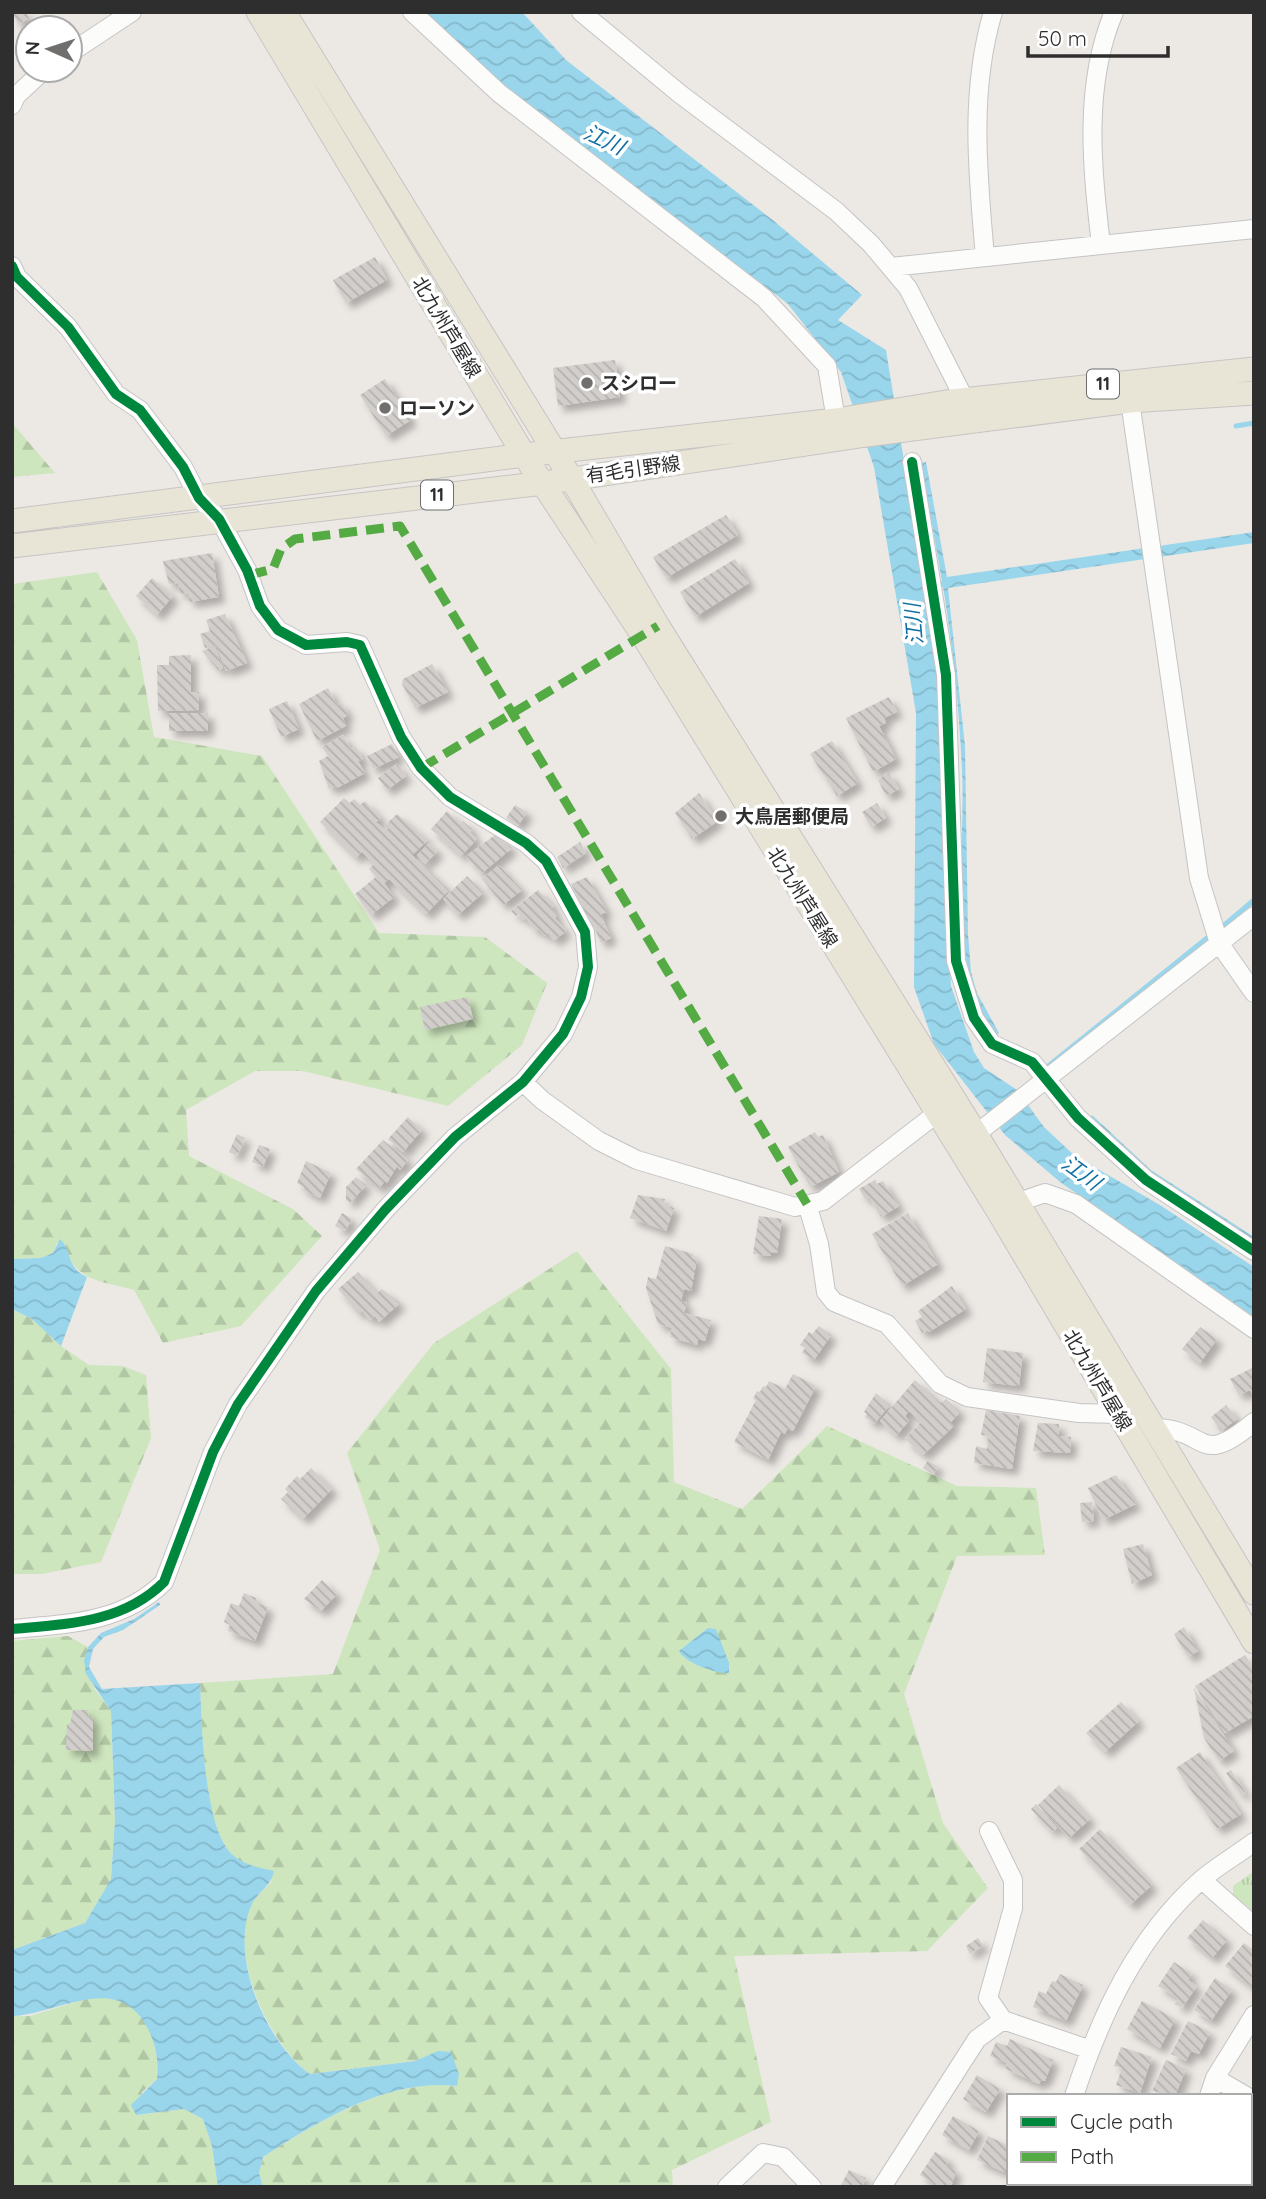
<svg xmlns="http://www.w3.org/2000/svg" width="1266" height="2199" viewBox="0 0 1266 2199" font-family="Quicksand,'Noto Sans JP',sans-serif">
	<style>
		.forest { fill: url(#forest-firs) }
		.park { fill: url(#park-tufts) }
		.water { fill: url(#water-waves) }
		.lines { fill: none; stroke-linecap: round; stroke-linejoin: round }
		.stream { stroke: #99d6ec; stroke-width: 5 }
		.building { fill: url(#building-back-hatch); filter: url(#shadow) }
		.minor-casing { stroke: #c5c4c5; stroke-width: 20 }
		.major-casing { stroke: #c6c5c4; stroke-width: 25 }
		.minor { stroke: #fcfcfb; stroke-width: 18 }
		.major { stroke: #e8e4d6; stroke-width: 23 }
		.quiet { stroke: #54ab44; stroke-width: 9; stroke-dasharray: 18 9; stroke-linecap: butt }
		.cycleway-casing { stroke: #fff; stroke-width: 15 }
		.cycleway { stroke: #00873e; stroke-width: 10 }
		.poi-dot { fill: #706f6e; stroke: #fff; stroke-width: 2.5 }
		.labels { text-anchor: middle; stroke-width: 7; stroke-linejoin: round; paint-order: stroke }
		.shield { fill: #fff; stroke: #6d6d6d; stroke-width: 2 }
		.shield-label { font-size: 18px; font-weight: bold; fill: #2e2e2e }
		.street-label { font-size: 19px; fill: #2e2e2e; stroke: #fff }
		.poi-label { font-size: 19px; font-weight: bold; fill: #2e2e2e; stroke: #fff; text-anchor: start }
		.water-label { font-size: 21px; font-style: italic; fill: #0d6fa3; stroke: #fff }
	</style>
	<defs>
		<pattern id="forest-firs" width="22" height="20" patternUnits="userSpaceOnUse" patternTransform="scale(1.75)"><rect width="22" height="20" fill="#cee6be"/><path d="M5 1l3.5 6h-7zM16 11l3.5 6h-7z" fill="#b1c6a4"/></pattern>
		<pattern id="park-tufts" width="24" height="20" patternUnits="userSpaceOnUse" patternTransform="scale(1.75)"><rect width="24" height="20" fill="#cee6be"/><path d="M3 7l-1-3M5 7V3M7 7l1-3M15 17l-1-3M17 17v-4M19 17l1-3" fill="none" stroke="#b1c6a4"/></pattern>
		<pattern id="water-waves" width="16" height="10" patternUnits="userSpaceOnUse" patternTransform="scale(1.75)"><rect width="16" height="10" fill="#99d6ec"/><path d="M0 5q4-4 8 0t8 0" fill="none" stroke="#84b8cb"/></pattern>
		<pattern id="building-back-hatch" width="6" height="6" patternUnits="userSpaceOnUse" patternTransform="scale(1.75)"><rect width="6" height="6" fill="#d1cecb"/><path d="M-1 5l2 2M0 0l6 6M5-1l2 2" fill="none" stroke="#b4b1af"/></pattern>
		<filter id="shadow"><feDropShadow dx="6" dy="6" stdDeviation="3.5" flood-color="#0004"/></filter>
	</defs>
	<rect width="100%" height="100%" fill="#ece8e4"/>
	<path class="forest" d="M12 423 55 473 12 477Z
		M97 572 137 640 154 737 262 756 379 933 485 937 547 983 522 1045 448 1106 303 1071H255L186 1110 189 1156 293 1209 322 1236 241 1326 163 1343 134 1290C99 1280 74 1282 64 1243H57L53 1253 41 1258 12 1259V584Z
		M577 1251 671 1369 674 1482 742 1509 827 1426 957 1486 1036 1488 1045 1555 957 1556 904 1694 943 1823 988 1888 927 1951 734 1956 771 2122 672 2170 673 2187H263L259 2173 263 2157C318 2122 388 2078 457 2086L439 2051 415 2061 310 2074C269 2044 228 1956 251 1905 255 1897 266 1888 272 1881 260 1872 241 1864 231 1854 202 1820 202 1728 200 1683L333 1674 380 1550 347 1453 434 1343Z
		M12 1309 32 1319 61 1346 89 1365 123 1366 146 1375 151 1438 101 1562 42 1574H12Z
		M68 1636 88 1647 84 1660 94 1688 111 1711 115 1820 111 1879 85 1923 12 1950V1641Z
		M92 1997C105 1998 124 1999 135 2008 153 2023 159 2058 157 2079L142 2092 137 2115 184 2109 203 2119 212 2146 218 2187H12V2016H30Z"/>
	<path class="park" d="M1254 1871V1912L1233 1895V1886Z"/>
	<path class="water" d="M423 12H522L566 60 774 221 862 295 838 320 886 350 924 584 942 581 921 463 926 462 947 577 1254 532V543L948 588 965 746 968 934 971 972 977 993 999 1033 996 1035C946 981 966 840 962 769 959 708 953 647 943 587L925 591 941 692 951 986 974 1052 984 1068 1017 1090 1044 1127 1075 1156 1160 1205 1254 1267V1317L1060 1182 1005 1135 934 1044 914 987 916 713 874 467 841 372 788 304 493 78Z
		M1092 1115 1151 1170 1254 1237V1242L1143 1169 1090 1118Z
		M60 1239C72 1249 66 1268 87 1277L61 1346 32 1319 12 1309V1259L41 1258 53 1253Z
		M159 1602 160 1605 123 1630 104 1637 93 1649 89 1667 102 1689 200 1683C202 1723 203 1831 234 1856 245 1865 260 1868 274 1871 271 1887 257 1892 251 1906 229 1958 267 2044 310 2074L415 2061 438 2051 451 2052 459 2074 457 2086C389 2078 318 2121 263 2157L259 2173 263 2187H218L212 2146 203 2119 184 2109 136 2115 131 2105 157 2079C159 2059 155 2039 144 2022 113 1973 56 2015 12 2016V1950L85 1923 111 1879 115 1820 111 1711 86 1674 84 1660 88 1647 101 1633 134 1619Z
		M708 1628 716 1629 729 1663V1673C716 1674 685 1663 679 1651Z"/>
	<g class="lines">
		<path class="stream" d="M1236 426 1254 423
			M1221 928 1254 900
			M1047 1067 1207 938"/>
	</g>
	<path class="building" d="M12 12H26L29 18 18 24Z
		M375 257 387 280 346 303 333 280Z
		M615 360 620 397 558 406 553 368Z
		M385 379 411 420 386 436 360 395Z
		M726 515 738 535 666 578 653 557Z
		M212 553 219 597 189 602 188 593 180 594 178 583 169 584 163 561Z
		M735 559 749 583 695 617 680 592Z
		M152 578 173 596 157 615 136 596Z
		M225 614 247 663 226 671 216 645 205 648 200 634 210 631 206 620Z
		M215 646 223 668 218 670 202 651Z
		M191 655V692H199V710L158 711 157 665H169V656Z
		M432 664 448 692 415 708 402 684 403 679Z
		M328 688 337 705 342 703 348 715 343 718 346 726 317 741 299 704Z
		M889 697 897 712 884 718 886 723 879 726 896 759 873 772 846 718Z
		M287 701 299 729 281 737 269 709Z
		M169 713H208V731H169Z
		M343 735 351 749 356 747 363 759 358 761 365 773 337 788 335 786 329 789 319 761 328 756 322 747Z
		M832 741 858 783 837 796 810 754Z
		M392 744 399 757 373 769 367 756Z
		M397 764 406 776 387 790 378 778Z
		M888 772 899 789 886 796 878 780Z
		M699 793 718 821 692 839 675 813Z
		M344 798 350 803 354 799 360 805 365 801 381 818 376 822 386 831 388 828 385 825 397 814 428 840 412 855 449 890 426 914 389 879 384 883 394 897 371 915 355 894 376 877 369 869 374 864 362 852 356 858 320 822Z
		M877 803 886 818 871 827 862 812Z
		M515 805 527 812 518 826 506 818Z
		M447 811 460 824 463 821 472 829 470 832 477 839 461 856 431 829Z
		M495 835 512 848 481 874 466 856Z
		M580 842 586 853 563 868 557 857Z
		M429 843 438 851 425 864 417 855Z
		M499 865 522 890 503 905 482 879Z
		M467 876 483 893 458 915 443 899Z
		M587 877 607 912 601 914 605 923 593 928 571 884Z
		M538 890 554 906 551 908 557 915 555 918 566 931 554 941 548 933 545 936 538 929 535 931 526 918 523 920 519 914 516 916 511 911Z
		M605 924 611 938 601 943 595 929Z
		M468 997 473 1019 425 1030 420 1007Z
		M408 1117 422 1130 403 1152 388 1139Z
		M815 1132 818 1137 823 1135 839 1172 810 1187 788 1147Z
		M237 1134 245 1138 237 1156 229 1152Z
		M383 1140 408 1160 400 1170 397 1166 387 1183 385 1181 379 1188 356 1169Z
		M259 1145 270 1149 263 1167 252 1162Z
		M306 1161 331 1173 320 1198 303 1190 304 1187 297 1183Z
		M356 1177 366 1185 350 1203 346 1200V1187Z
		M875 1180 877 1184 883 1181 899 1206 881 1217 869 1197 865 1199 859 1189Z
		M638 1195 665 1199 663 1204 674 1208 666 1231 630 1218Z
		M342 1213 352 1219 345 1231 335 1226Z
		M908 1213 938 1264 902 1286 872 1234Z
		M759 1216 782 1219 777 1253 771 1252V1256L753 1254Z
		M665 1246 693 1254 692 1258 697 1259 691 1291 684 1289 681 1301 687 1303 684 1313 711 1320 705 1341 698 1339 697 1345 670 1337 672 1328 658 1324 646 1288 648 1277 656 1279Z
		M358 1272 377 1293 382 1289 400 1303 379 1322 375 1316 370 1320 362 1311 359 1314 338 1289Z
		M952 1286 966 1309 929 1332 928 1330 922 1333 915 1321 922 1317 918 1311Z
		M819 1326 831 1335 814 1360 802 1353 805 1348 800 1345 809 1332 812 1334Z
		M1200 1327 1217 1339 1200 1363 1182 1349Z
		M987 1348 1023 1353 1019 1386 983 1382Z
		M1254 1367V1398L1250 1390 1239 1395 1230 1379Z
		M793 1374 816 1386 793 1431 787 1429 785 1434 781 1432 768 1460 734 1442 756 1400 753 1399 757 1391 760 1392 763 1386 766 1387 769 1381 785 1389Z
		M915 1380 941 1403 946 1399 960 1412 950 1423 954 1426 923 1455 905 1439 921 1422 909 1411 905 1416 909 1421 896 1436 880 1421Z
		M876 1393 890 1405 874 1424 865 1417 867 1414 864 1412Z
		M1226 1405 1237 1419 1221 1431 1211 1417Z
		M986 1410 1020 1416 1012 1469 974 1463 976 1446 987 1449 988 1436 981 1435Z
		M1038 1423 1059 1424V1436L1071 1437 1070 1453 1033 1451Z
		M928 1460 938 1467 933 1475 923 1468Z
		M311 1468 332 1489 303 1519 281 1499 288 1492 285 1489 297 1476 300 1479Z
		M1116 1475 1136 1504 1103 1520 1088 1488Z
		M1092 1502 1094 1521 1082 1522 1080 1503Z
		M1143 1544 1152 1575 1132 1584 1123 1549Z
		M322 1580 337 1594 321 1611 304 1599Z
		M244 1593 256 1598 255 1602 268 1607 255 1641 228 1631 230 1625 224 1622 231 1603 239 1606Z
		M1184 1627 1198 1651 1188 1657 1174 1634Z
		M1245 1655 1254 1668V1716L1225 1733 1195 1686Z
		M1194 1688 1234 1751 1219 1761 1204 1738Z
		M1121 1702 1139 1721 1105 1752 1086 1733Z
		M73 1710H88V1717H93V1751L66 1750 67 1724H70Z
		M1200 1752 1241 1814 1217 1829 1176 1768Z
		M1231 1770 1246 1793 1241 1795 1226 1773Z
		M1059 1785 1090 1819 1069 1838 1038 1805Z
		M1036 1804 1057 1828 1052 1832 1031 1809Z
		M1100 1829 1152 1885 1130 1905 1079 1849Z
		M1203 1920 1227 1940 1212 1958 1187 1938Z
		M978 1938 983 1945 970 1954 966 1946Z
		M1244 1943 1254 1951V1981L1250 1986 1225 1966Z
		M1174 1962 1192 1974 1188 1980 1197 1986 1182 2008 1175 2004 1178 1998 1158 1986Z
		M1060 1974 1083 1985 1066 2021 1033 2007 1039 1991 1046 1994 1052 1981 1056 1982Z
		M1215 1978 1232 1990 1211 2021 1194 2010Z
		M1142 2001 1175 2019 1160 2048 1127 2029Z
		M1188 2021 1210 2032 1199 2054 1191 2051 1186 2061 1171 2054Z
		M1010 2039 1053 2060 1045 2081 1041 2080 1039 2084 1006 2069 1007 2063 990 2056 996 2042 1007 2046Z
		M1121 2047 1152 2057 1140 2093 1116 2085 1122 2068 1114 2066Z
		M1166 2060 1186 2069 1175 2096 1152 2091Z
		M977 2075 1000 2089 986 2112 963 2099Z
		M953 2116 979 2131 969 2150 942 2135Z
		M988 2136 1009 2146V2162L1004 2172 977 2160Z
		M935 2152 949 2160 946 2165 956 2171 951 2187H939L920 2175Z
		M849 2170 866 2178 862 2187H840Z"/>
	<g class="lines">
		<g class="minor-casing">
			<path id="minor" d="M412 12 499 93 764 298 827 366 836 420
				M581 12 680 94 836 211 871 244 908 288 969 408
				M70 53 132 12
				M12 105 16 96 44 70
				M1101 245C1092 168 1083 85 1114 12
				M985 257C978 176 969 92 993 12
				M12 266 17 277 68 327 116 394 140 410 183 467 199 498 219 519 247 570 260 606 278 630 306 645 347 642 360 645 401 737 421 768 450 797 526 843 546 861 585 932 588 967 581 997 563 1034 523 1082 455 1137 385 1210 316 1291 238 1404 213 1452 164 1582C123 1623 67 1624 12 1629
				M891 267 1254 229
				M1130 401 1199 878 1219 943 1254 993
				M912 462 946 675 956 961 974 1018 992 1044 1032 1062 1078 1118 1146 1180 1254 1251
				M523 1082 542 1100 599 1141 637 1160 795 1207 823 1201 936 1114
				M976 1134 1254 916
				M807 1204 819 1244 826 1292 834 1302 887 1324 940 1384 967 1397 1079 1413 1119 1414
				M1007 1206 1045 1193 1076 1204 1254 1329
				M1153 1428C1209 1428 1197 1470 1254 1422
				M989 1831 1013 1880V1908L988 1998 1003 2020
				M1202 1880 1254 1926
				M1215 2078 1246 2096
				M1074 2096C1101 2015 1136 1938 1201 1880 1217 1866 1237 1855 1254 1842
				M1209 2096 1215 2078 1254 2015
				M727 2187 763 2153 783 2157 812 2187
				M882 2187 977 2039 1003 2020 1088 2049
				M1040 2187 1041 2183
				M1179 2187 1180 2183"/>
		</g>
		<g class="major-casing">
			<path id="major" d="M258 12 524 455 643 636 998 1211 1254 1642
				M284 12 571 478 658 626 976 1134 1254 1593
				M12 521 524 455 836 420 952 401 1254 369
				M12 546 544 483 860 436 1130 401 1254 393"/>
		</g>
		<use href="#minor" class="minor"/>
		<use href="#major" class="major"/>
		<path class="quiet" d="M249 575 273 569 281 549 295 539 400 526 807 1204
			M421 768 658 626"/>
		<g class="cycleway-casing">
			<path id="cycleway" d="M12 266 17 277 68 327 116 394 140 410 183 467 199 498 219 519 247 570 260 606 278 630 306 645 347 642 360 645 401 737 421 768 450 797 526 843 546 861 585 932 588 967 581 997 563 1034 523 1082 455 1137 385 1210 316 1291 238 1404 213 1452 164 1582C123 1623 67 1624 12 1629
				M912 462 946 675 956 961 974 1018 992 1044 1032 1062 1078 1118 1146 1180 1254 1251"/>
		</g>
		<use href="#cycleway" class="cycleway"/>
	</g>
	<g class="poi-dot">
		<circle cx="587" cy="383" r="7"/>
		<circle cx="385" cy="408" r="7"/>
		<circle cx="721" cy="816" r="7"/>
	</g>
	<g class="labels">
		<g class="shield">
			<rect x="1087" y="369.5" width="32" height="29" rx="5"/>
			<rect x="421" y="480.5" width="32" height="29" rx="5"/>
		</g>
		<g class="shield-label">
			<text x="1103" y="390">11</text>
			<text x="437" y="501">11</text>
		</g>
		<g class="street-label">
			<text transform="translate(447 327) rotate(59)" y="7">北九州芦屋線</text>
			<text transform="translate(633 469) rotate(-8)" y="7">有毛引野線</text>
			<text transform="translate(803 897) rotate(58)" y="7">北九州芦屋線</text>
			<text transform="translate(1098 1380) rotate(59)" y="7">北九州芦屋線</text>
		</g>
		<g class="poi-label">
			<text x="601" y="390">スシロー</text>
			<text x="399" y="415">ローソン</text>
			<text x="735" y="823">大鳥居郵便局</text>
		</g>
		<g class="water-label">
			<text transform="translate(604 140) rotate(25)" y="7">江川</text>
			<text transform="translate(914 624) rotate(-95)" y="7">江川</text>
			<text transform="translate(1081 1173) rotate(36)" y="7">江川</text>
		</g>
	</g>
	<rect width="1266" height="2199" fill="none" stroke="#2e2e2e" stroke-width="28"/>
	<rect x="1007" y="2094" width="245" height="91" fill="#ffffff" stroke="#ababab" stroke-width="2"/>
	<rect x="1021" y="2117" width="35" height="10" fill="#00873e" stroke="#ababab" stroke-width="2"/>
	<text x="1070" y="2129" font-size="21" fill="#2e2e2e">Cycle path</text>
	<rect x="1021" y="2152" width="35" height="10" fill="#54ab44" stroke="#ababab" stroke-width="2"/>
	<text x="1070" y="2164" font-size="21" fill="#2e2e2e">Path</text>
	<g transform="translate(49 49) rotate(273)"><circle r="33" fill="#ffffff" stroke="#ababab" stroke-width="2"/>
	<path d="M0-5L12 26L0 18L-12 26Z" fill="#706f6e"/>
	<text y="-10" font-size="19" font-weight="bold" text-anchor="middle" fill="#2e2e2e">N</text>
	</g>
	<path d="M1028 46v10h140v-10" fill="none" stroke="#2e2e2e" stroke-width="3.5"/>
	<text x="1038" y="46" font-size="21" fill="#2e2e2e" stroke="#ffffff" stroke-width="5" paint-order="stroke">50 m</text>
</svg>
